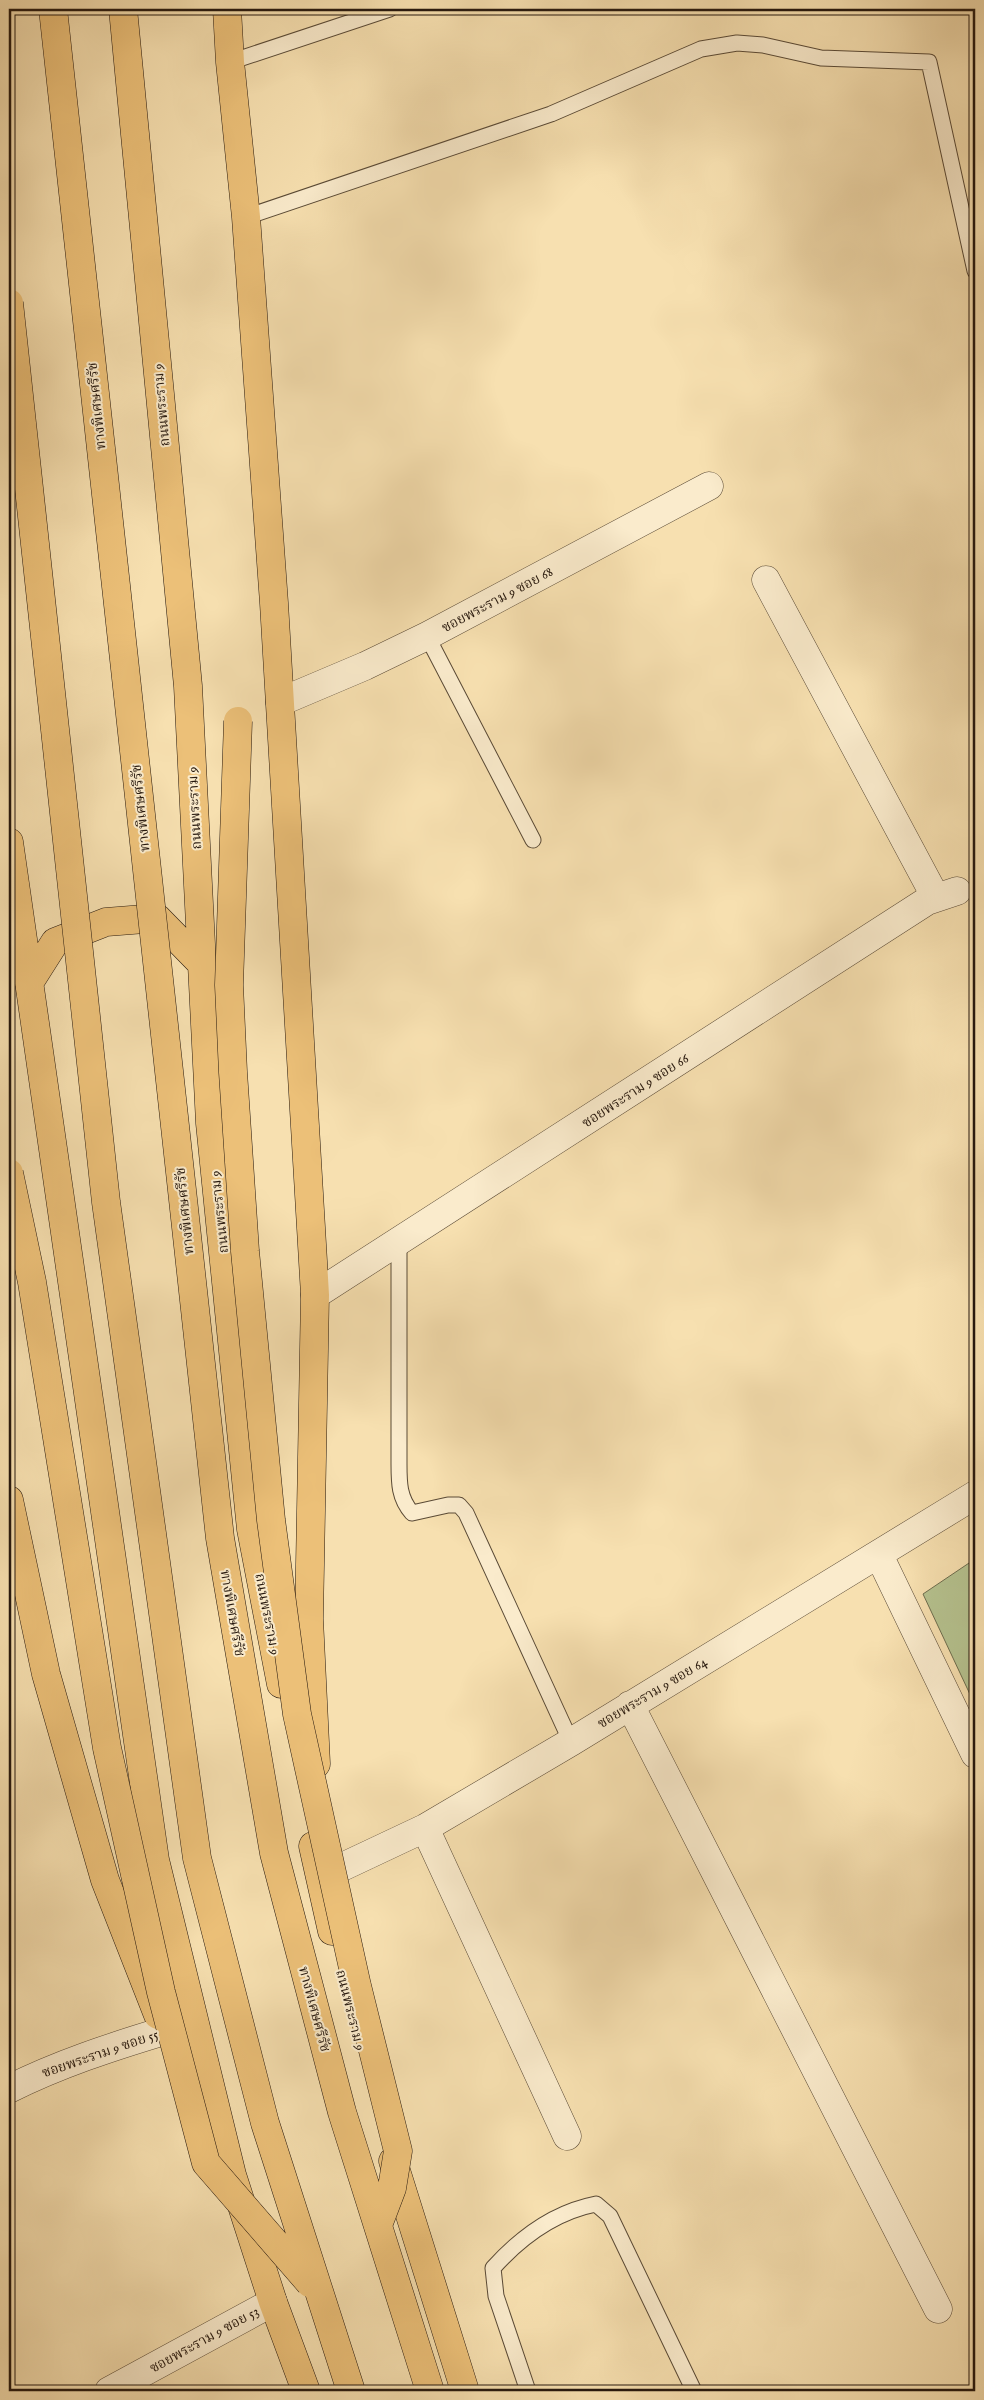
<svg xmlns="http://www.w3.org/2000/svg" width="984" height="2400" viewBox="0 0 984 2400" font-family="'IM FELL English','Noto Serif Thai',serif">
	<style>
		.green { fill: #b6c390; stroke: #6e6e4f }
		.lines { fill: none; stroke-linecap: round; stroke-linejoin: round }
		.service-casing { stroke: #5a4a36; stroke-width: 17 }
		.minor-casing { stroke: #5a4a36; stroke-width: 29 }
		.primary-casing { stroke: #26180e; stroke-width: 29 }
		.service { stroke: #faebcc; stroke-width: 15 }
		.minor { stroke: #faebcc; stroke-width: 28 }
		.primary { stroke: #ecc078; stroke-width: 28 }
		.motorway-bridge-casing { stroke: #26180e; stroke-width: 29; stroke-linecap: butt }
		.motorway-bridge { stroke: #ecc078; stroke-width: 28 }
		.labels { text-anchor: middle; stroke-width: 4; stroke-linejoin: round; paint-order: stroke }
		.street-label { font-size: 14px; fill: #26180e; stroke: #faebcc }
	</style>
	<rect width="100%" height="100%" fill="#f7e0b0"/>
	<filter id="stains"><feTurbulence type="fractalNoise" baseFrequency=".004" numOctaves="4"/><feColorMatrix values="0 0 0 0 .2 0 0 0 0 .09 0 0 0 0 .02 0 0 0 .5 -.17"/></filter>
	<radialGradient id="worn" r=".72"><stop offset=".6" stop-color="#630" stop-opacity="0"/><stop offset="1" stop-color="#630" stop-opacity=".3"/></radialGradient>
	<path class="green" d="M975 1559V1705L923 1594Z"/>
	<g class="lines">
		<g class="service-casing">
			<path id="service" d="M230 62 390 9
				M246 217 551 114 701 49 737 43 763 45 821 58 929 62 975 271
				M427 636 533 840
				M399 1241V1464C399 1483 399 1498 412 1513L448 1505H459L466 1513 571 1742
				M528 2391 496 2296 493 2268C520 2238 555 2212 596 2204L610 2216 694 2391"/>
		</g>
		<g class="minor-casing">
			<path id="minor" d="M766 580 936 898
				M280 702 365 666 427 636 709 486
				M315 1295 927 901 957 891
				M879 1555 975 1754
				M630 1705 938 2309
				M425 1828 567 2136
				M321 1877 425 1828 571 1742 975 1495
				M9 2089C59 2064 111 2047 164 2031
				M109 2391 273 2302"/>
		</g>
		<g class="primary-casing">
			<path id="primary" d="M123 9 188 686 210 1123 251 1529 281 1684
				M227 9 230 62 246 217 274 603 315 1295 309 1619 316 1764
				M9 842 155 1860 232 2175 273 2302 306 2391
				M29 983 55 942 106 922 157 918 202 964
				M9 1500 46 1674 105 1880 158 2015
				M313 1846 332 1931
				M393 2161 465 2391"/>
		</g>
		<use href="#service" class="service"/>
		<use href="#minor" class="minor"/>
		<use href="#primary" class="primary"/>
		<g class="motorway-bridge-casing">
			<path id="motorway-bridge" d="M53 9 220 1538 274 1853 342 2112 430 2391
				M9 303 106 1202 197 1858 265 2123 351 2391
				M238 721 229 985 233 1072 245 1251 271 1520 297 1714 357 1986 398 2151 392 2188 378 2225
				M9 1173 32 1282 107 1748 161 1992 206 2163 310 2283"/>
		</g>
		<use href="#motorway-bridge" class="motorway-bridge"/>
	</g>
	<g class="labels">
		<g class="street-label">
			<text transform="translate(161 405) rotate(-95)" y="5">ถนนพระราม 9</text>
			<text transform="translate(96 406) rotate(-96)" y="5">ทางพิเศษศรีรัช</text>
			<text transform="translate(497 599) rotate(-28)" y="5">ซอยพระราม 9 ซอย 68</text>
			<text transform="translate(140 808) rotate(-96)" y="5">ทางพิเศษศรีรัช</text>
			<text transform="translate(194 808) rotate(-93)" y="5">ถนนพระราม 9</text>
			<text transform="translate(635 1090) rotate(-33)" y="5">ซอยพระราม 9 ซอย 66</text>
			<text transform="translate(184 1211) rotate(-96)" y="5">ทางพิเศษศรีรัช</text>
			<text transform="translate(219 1212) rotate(-96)" y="5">ถนนพระราม 9</text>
			<text transform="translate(233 1613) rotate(80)" y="5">ทางพิเศษศรีรัช</text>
			<text transform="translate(268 1614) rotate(79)" y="5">ถนนพระราม 9</text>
			<text transform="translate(652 1692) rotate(-31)" y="5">ซอยพระราม 9 ซอย 64</text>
			<text transform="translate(315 2009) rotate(75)" y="5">ทางพิเศษศรีรัช</text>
			<text transform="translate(351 2010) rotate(76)" y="5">ถนนพระราม 9</text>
			<text transform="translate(100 2053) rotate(-19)" y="5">ซอยพระราม 9 ซอย 55</text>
			<text transform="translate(204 2339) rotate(-29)" y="5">ซอยพระราม 9 ซอย 53</text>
		</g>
	</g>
	<rect width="984" height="2400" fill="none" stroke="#f7e0b0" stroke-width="30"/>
	<rect x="10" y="10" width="964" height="2380" fill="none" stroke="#26180e" stroke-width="2.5"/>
	<rect x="15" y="15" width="954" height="2370" fill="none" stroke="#26180e"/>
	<rect width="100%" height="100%" filter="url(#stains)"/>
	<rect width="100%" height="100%" fill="url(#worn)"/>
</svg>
